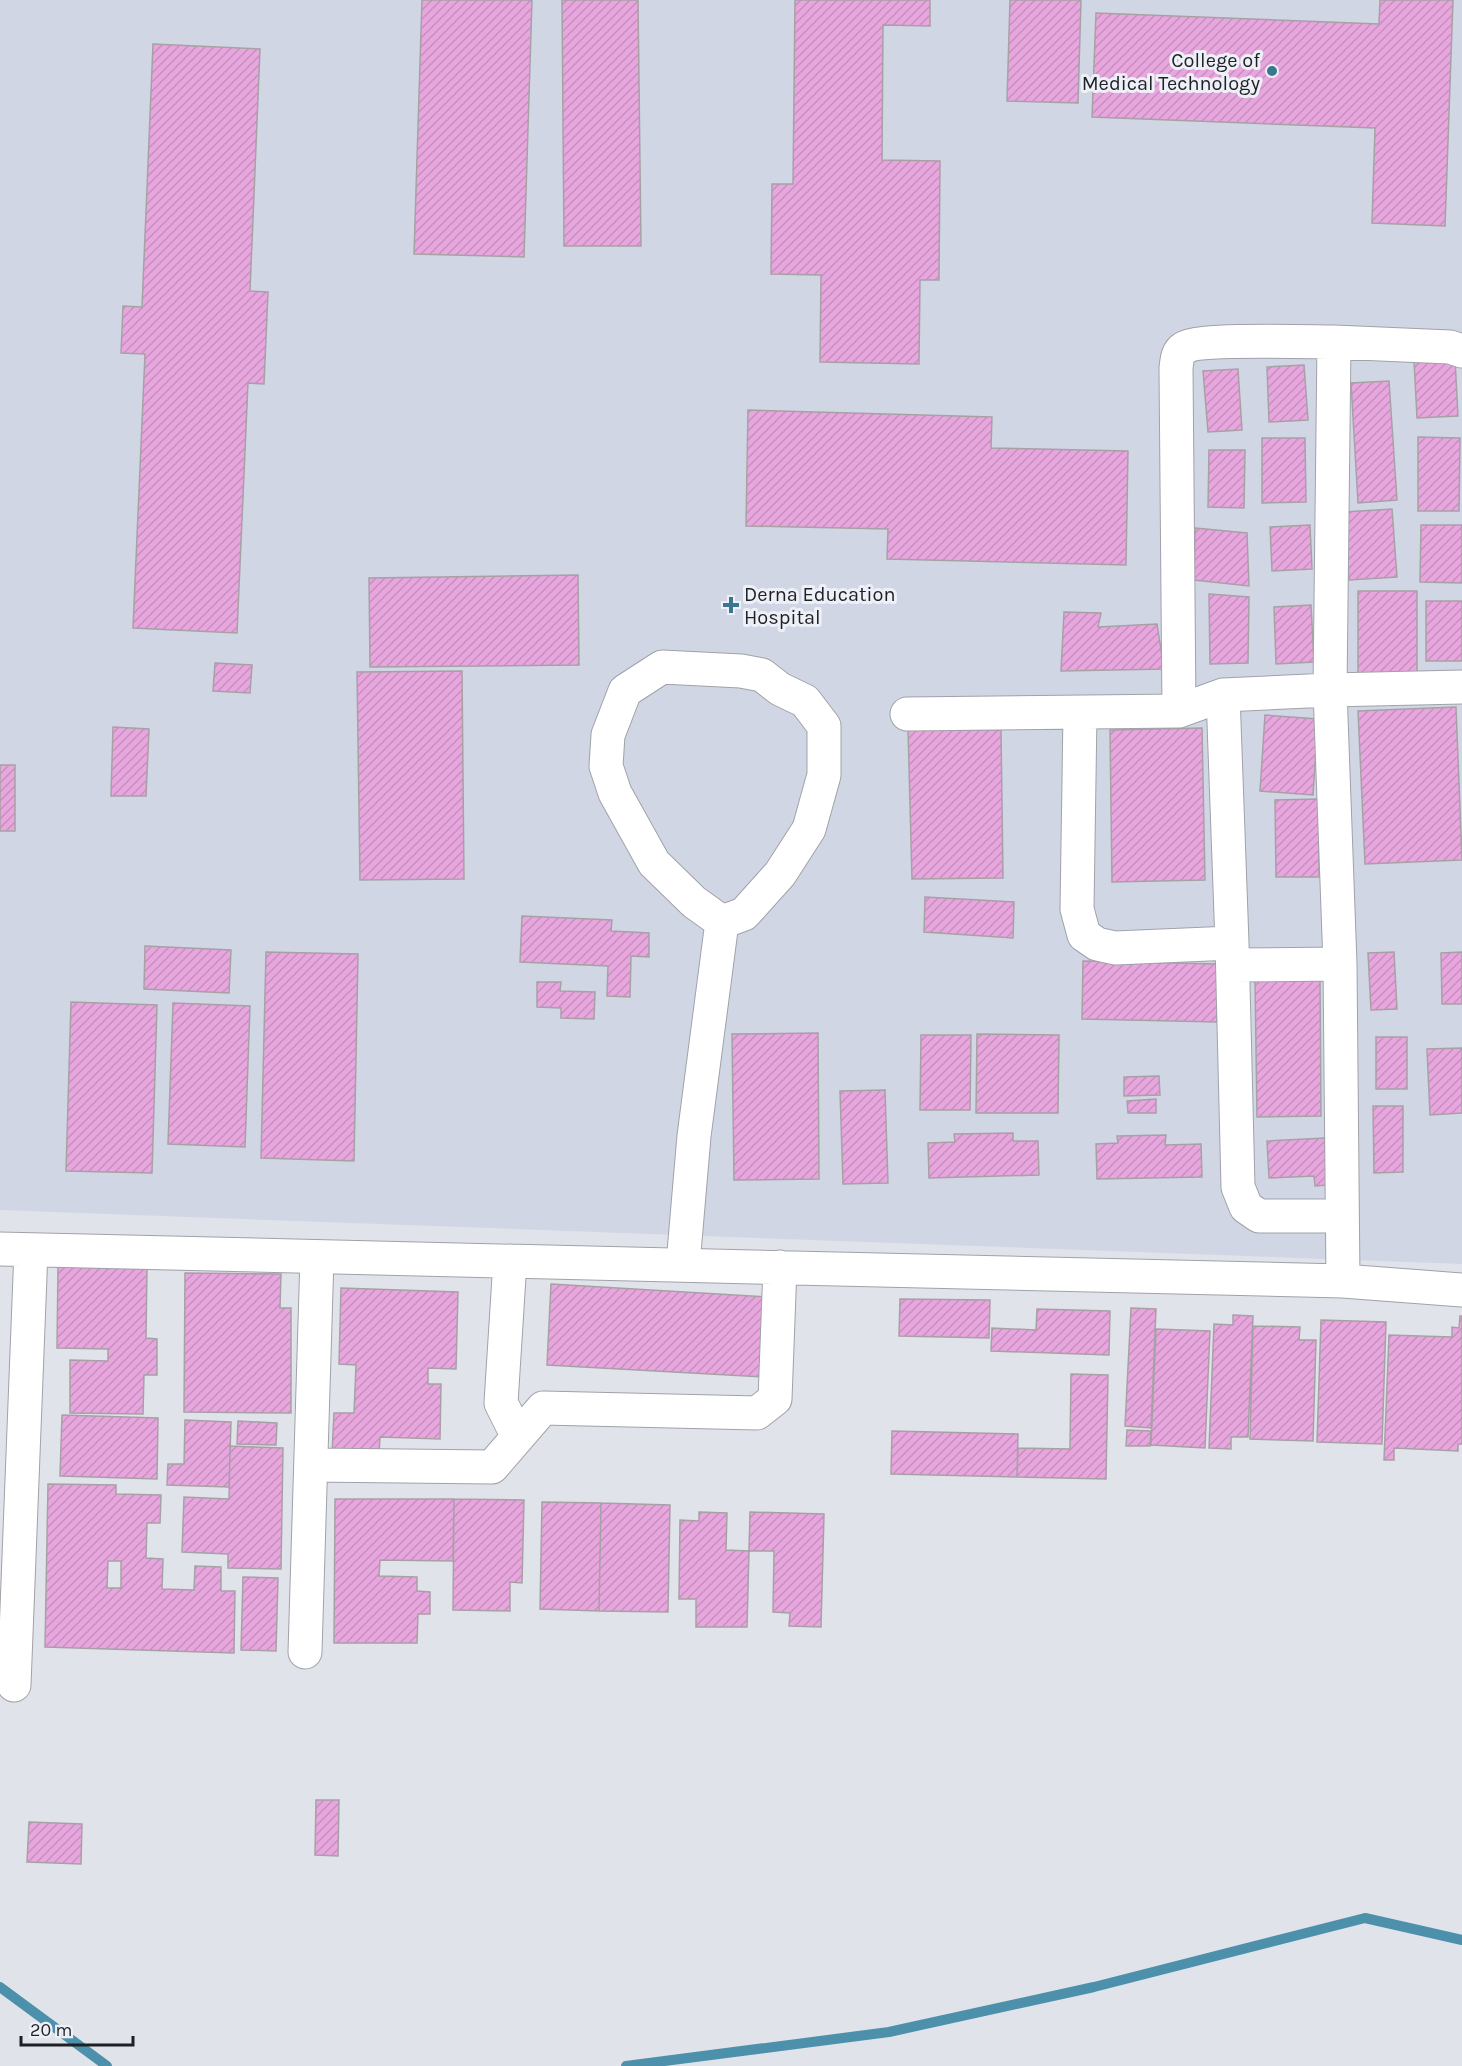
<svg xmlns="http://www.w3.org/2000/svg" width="1462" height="2066" viewBox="0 0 1462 2066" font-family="Karla,sans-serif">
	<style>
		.built { fill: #d1d6e5 }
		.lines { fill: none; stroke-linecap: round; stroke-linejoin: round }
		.stream { stroke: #4c90ac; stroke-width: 10 }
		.building { fill: url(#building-hatch); stroke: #a7a1a6; stroke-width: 1.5; fill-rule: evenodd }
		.minor-casing { stroke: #a0a2a9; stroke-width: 35 }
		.minor { stroke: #fff; stroke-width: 33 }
		.poi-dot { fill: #3a768d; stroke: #eef0f8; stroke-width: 2 }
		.labels { text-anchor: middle; stroke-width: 6; stroke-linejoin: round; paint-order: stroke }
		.poi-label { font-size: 20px; fill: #1f2023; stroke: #eef0f8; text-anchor: end }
	</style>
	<defs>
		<pattern id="building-hatch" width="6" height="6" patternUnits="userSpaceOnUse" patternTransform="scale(1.5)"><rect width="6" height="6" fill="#e8a6de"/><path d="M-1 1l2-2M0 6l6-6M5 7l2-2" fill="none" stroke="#c78fbe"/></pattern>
	</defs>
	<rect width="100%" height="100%" fill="#e1e3eb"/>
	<path class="built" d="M0 0H1462V1264L0 1210Z"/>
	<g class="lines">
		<path class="stream" d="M0 1987 107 2066
			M626 2066 889 2032 1094 1987 1365 1918 1462 1940"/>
	</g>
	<path class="building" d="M422 0H532L524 257 414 254Z
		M562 0H638L641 246H564Z
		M795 0H930V26L883 25 882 160 940 161 939 280H920L919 364 820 362 821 275 771 274 772 184H793Z
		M1010 0H1081L1078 103 1007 101Z
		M1380 0H1453L1445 226 1372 223 1375 128 1092 117 1096 13 1379 24Z
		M153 44 260 49 250 291 268 292 264 384 248 383 237 633 133 628 145 354 121 353 123 306 142 307Z
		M1455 359 1458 416 1417 418 1414 361Z
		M1304 365 1308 420 1269 422 1267 367Z
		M1238 369 1242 430 1208 432 1203 371Z
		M1389 381 1397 500 1358 503 1351 383Z
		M748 410 992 417 991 448 1128 451 1126 565 887 559 888 529 746 526Z
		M1418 437 1460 438 1459 511H1418Z
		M1262 438H1305L1306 502 1262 503Z
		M1209 450H1245L1244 508 1208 507Z
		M1392 509 1397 577 1349 580 1344 512Z
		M1310 525 1312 569 1272 571 1270 527Z
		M1421 525H1462V583L1420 582Z
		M1195 528 1247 533 1249 586 1194 580Z
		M578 575 579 665 370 667 369 578Z
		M1358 591H1417V675L1358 674Z
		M1209 594 1249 597 1248 663 1210 664Z
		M1426 601H1462V661H1426Z
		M1311 605 1314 662 1276 664 1274 607Z
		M1064 612 1101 613 1098 627 1157 624 1164 669 1061 671Z
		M215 663 252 665 250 693 213 691Z
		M462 671 464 879 360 880 357 672Z
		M1456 707 1462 860 1365 864 1358 711Z
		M1265 715 1318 719 1313 795 1260 791Z
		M113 727 149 729 146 796H111Z
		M1202 728 1205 880 1112 882 1110 730Z
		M908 729 1001 730 1003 878 912 879Z
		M0 765H15V831H0Z
		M1319 799V877H1276L1275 800Z
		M925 897 1014 902 1013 938 924 932Z
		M522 916 612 920 611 931 649 933V957L631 956 630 997 607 996 608 966 520 962Z
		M145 946 231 950 229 993 144 989Z
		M266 952 358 954 354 1161 261 1158Z
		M1394 952 1397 1009 1371 1010 1368 953Z
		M1462 952V1004H1442L1441 953Z
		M1083 961 1218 964 1217 1022 1082 1019Z
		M1255 980H1320L1321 1116 1257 1117Z
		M537 982H561L560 991 595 992 594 1019 561 1018V1008L537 1007Z
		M71 1002 157 1005 152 1173 66 1171Z
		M173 1003 250 1006 245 1147 168 1144Z
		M818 1033 819 1179 734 1180 732 1034Z
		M977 1034 1059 1035 1058 1113H976Z
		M921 1035H971L970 1110H920Z
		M1376 1037H1407V1089H1376Z
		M1462 1048V1113L1430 1115 1427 1049Z
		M1159 1076 1160 1095 1124 1096V1077Z
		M885 1090 888 1183 843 1184 840 1091Z
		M1156 1099V1113H1128L1127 1101Z
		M1373 1106H1403V1172L1374 1173Z
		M1013 1133V1141H1038L1039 1175 929 1178 928 1143 955 1142 954 1134Z
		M1166 1135 1165 1145 1201 1144 1202 1177 1097 1179 1096 1144 1118 1143 1117 1136Z
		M1325 1138 1327 1185 1315 1186 1314 1176 1269 1178 1267 1141Z
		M58 1267 147 1268 146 1338 157 1339V1375H144L143 1414 70 1413V1360L108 1361V1349L57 1348Z
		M185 1273 281 1274 280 1308H291V1413L184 1412Z
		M551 1284 769 1297 764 1377 547 1365Z
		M341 1288 458 1292 456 1369 428 1368V1384H441L440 1439 380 1437 379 1455 332 1453 334 1413H354L356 1365 339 1364Z
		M900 1299 990 1300 989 1338 899 1336Z
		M1131 1308 1156 1309 1151 1428 1125 1426Z
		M1037 1309 1110 1311 1109 1355 991 1351 992 1328 1036 1330Z
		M1233 1315 1253 1316 1248 1437H1231V1449L1209 1448 1214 1324 1233 1325Z
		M1460 1316H1462V1444H1458V1451L1394 1448V1460H1384L1389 1335 1452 1337V1327L1459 1328Z
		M1321 1320 1386 1322 1382 1444 1317 1442Z
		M1253 1326 1300 1327 1299 1340H1316L1313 1441 1250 1439Z
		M1156 1329 1210 1331 1205 1448 1151 1445Z
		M1071 1374 1108 1375 1106 1479 1017 1477 1018 1448 1070 1449Z
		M62 1415 158 1418 157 1479 60 1476Z
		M185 1420 231 1422 229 1487 167 1485 168 1464H184Z
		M238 1421 277 1423 276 1445 237 1444Z
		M1127 1430 1151 1431 1150 1446H1126Z
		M892 1431 1018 1434 1017 1477 891 1474Z
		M230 1446 283 1448 281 1569 228 1568V1554L182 1552 184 1497 229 1499Z
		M48 1484 116 1485V1494L161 1495 160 1523H147L146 1558 163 1559 162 1589 194 1590 195 1566 221 1567V1591H235L234 1653 45 1647ZM108 1561H121V1588H107Z
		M335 1499H454L453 1561 380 1560 379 1576 417 1577V1591L430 1592V1614H418L417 1643H334Z
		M454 1499 524 1500 522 1583 510 1582V1611L453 1610Z
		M542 1502 601 1503 599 1611 540 1609Z
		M601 1503 670 1505 668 1612 599 1611Z
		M699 1512 727 1513 726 1550 749 1551 747 1627H696V1599H679L680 1520 699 1521Z
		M750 1512 824 1514 821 1627 789 1626 790 1613 773 1612 774 1551H749Z
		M243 1577 278 1578 276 1651 241 1650Z
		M316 1800H339L338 1856 315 1855Z
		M29 1822 82 1824 81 1864 27 1862Z"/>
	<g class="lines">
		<g class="minor-casing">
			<path id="minor" d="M662 667 741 671 762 675 780 689 805 701 824 726V775L809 829 780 874 744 914 722 922 694 902 654 863 615 793 606 766 608 735 625 691Z
				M1223 695 1232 943 1238 1187 1246 1207 1259 1216H1342
				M1179 711 1176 368C1177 361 1177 352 1184 348 1198 338 1310 342 1334 342
				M1080 713 1077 909 1084 935 1097 944 1115 948 1232 943
				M907 714 1179 711 1223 695 1330 690 1462 687
				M1233 965 1340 964
				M0 1249 1343 1281 1462 1290
				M510 1261 501 1403 518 1437
				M683 1264 694 1136 722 922
				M1343 1281 1340 964 1330 690 1334 342 1450 347 1462 351
				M312 1465 492 1467 543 1408 757 1413 775 1399 780 1267
				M305 1652 317 1257
				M14 1685 31 1250"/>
		</g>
		<use href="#minor" class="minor"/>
	</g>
	<g class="poi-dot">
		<circle cx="1272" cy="71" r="6"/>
		<path d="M728 596h6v6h6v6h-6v6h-6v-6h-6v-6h6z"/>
	</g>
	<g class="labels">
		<g class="poi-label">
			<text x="1260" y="67">College of<tspan x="1260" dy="23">Medical Technology</tspan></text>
			<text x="744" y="601" text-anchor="start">Derna Education<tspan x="744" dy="23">Hospital</tspan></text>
		</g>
	</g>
	<path d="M21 2036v9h112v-9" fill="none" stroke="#1f2023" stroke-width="3"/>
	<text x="30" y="2036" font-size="18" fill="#1f2023" stroke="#eef0f8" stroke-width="4.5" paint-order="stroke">20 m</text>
</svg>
